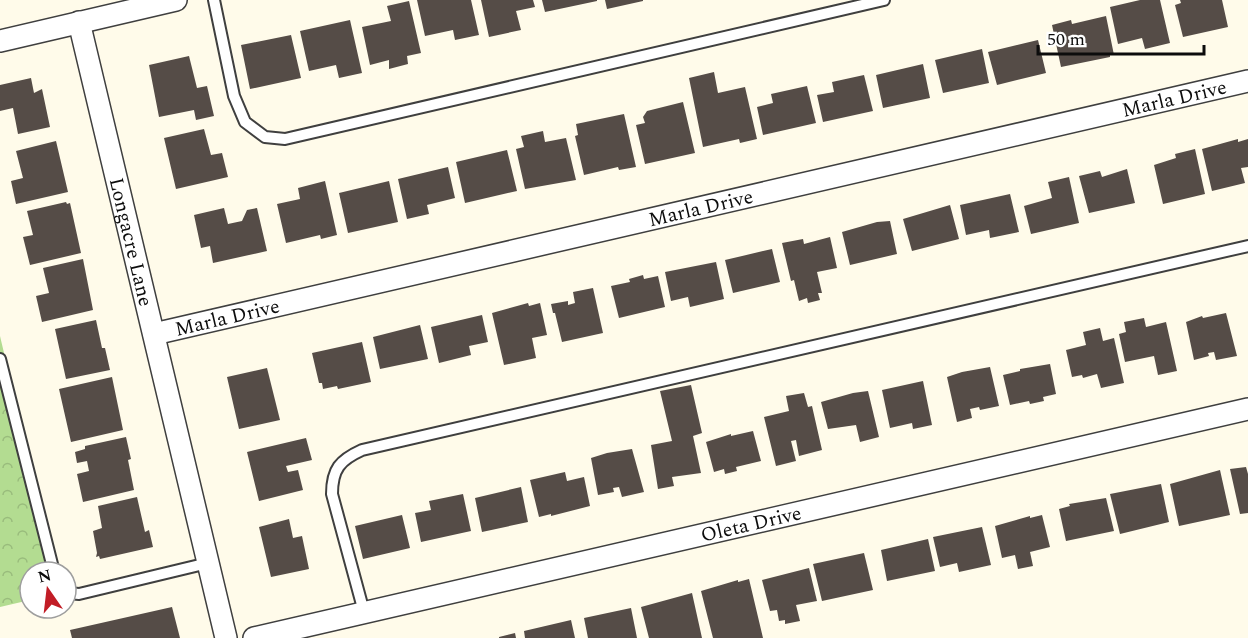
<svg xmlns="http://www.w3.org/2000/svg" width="1248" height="638" viewBox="0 0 1248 638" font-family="Spectral,serif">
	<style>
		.forest { fill: url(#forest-crowns) }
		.building { fill: #554c47 }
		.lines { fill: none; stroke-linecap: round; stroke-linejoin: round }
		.lane-casing { stroke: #3f3f3f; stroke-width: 14 }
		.street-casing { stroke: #3f3f3f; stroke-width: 24 }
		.lane { stroke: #fff; stroke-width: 10 }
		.street { stroke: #fff; stroke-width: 21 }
		.labels { text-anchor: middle; stroke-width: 6; stroke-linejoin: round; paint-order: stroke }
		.street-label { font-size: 20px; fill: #0c0c0c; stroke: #fff }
	</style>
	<defs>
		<pattern id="forest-crowns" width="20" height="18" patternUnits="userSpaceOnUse" patternTransform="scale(1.5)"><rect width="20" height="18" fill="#b3dc91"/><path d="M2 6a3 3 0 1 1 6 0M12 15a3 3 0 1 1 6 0" fill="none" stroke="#99bc7c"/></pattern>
	</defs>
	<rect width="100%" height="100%" fill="#fffbea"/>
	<path class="forest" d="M0 336 56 572H30V600L0 607Z"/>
	<path class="building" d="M417 0H471L479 35 455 40 453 30 425 36Z
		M481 0H533L535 7 516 11 521 30 489 37Z
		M542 0H597V1L545 12Z
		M605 0H643V1L607 9Z
		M1140 0H1160L1170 43 1145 49 1142 38 1118 44 1110 7Z
		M1180 0H1222L1228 27 1183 37 1175 5 1181 3Z
		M409 1 421 53 407 56 408 64 389 69V60L370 65 362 27 391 21 387 6Z
		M1106 16 1114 55H1110V57L1061 67 1052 25 1071 20 1072 24Z
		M350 20 362 73 339 78 336 65 309 71 300 31Z
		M291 35 301 78 250 89 241 45Z
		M1038 40 1046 73 997 85 988 52Z
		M982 49 989 83 943 93 935 60Z
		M189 56 197 88 207 86 214 116 196 120 194 110 159 117 149 65Z
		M923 64 930 98 883 108 876 75Z
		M714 72 718 93 745 87 757 139 740 143 739 139 703 147 689 78Z
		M864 75 873 111 823 122 817 95 834 92 832 82Z
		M31 78 34 93 42 89 50 127 18 134 13 108 0 111V85Z
		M807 86 816 123 763 135 757 107 773 103 771 94Z
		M683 102 695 153 645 164 636 125 645 123 643 117 647 111Z
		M624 114 636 167 619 170 618 167 584 175 575 136 578 135 576 124Z
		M204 129 211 155 222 153 228 177 176 189 164 138Z
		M543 131 545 142 566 138 576 180 525 189 516 149 524 147 521 136Z
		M1238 139V142L1248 139V167L1241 168 1245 183 1212 191 1202 149Z
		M56 141 68 192 16 204 11 181 23 178 16 151Z
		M1195 149 1205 194 1163 204 1154 165 1176 158 1175 154Z
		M507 150 517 191 465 203 456 162Z
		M448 167 455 198 427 205 429 214 407 219 398 179Z
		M1127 169 1135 203 1089 213 1079 176 1100 171 1102 177Z
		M1069 177 1079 223 1031 234 1024 206 1052 198 1048 182Z
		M325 181 337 235 321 239 320 235 286 243 277 204 300 199 298 188Z
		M389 181 398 222 348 233 339 193Z
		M1010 194 1019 232 990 238 989 230 966 235 960 205Z
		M66 202 67 204 70 203 81 253 30 265 23 237 33 235 27 211Z
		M950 205 959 239 912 251 903 219Z
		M224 208 228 224 242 221 247 210 257 208 267 251 213 263 210 246 201 248 194 215Z
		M890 221 897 254 850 265 842 232 877 222Z
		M830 237 837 268 817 272 822 293H818L820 300 808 303 807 298 799 301 794 280 791 281 782 243 803 239 804 244Z
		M772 249 780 282 733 293 725 260Z
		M83 259 93 310 42 322 36 296 49 293 43 268Z
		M716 262 724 299 690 307 688 297 671 301 665 272Z
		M643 275 644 279 658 276 665 307 619 318 611 286 630 282 629 279Z
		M593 288 603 333 562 342 555 313H553L551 304 568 301V305L575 303 573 292Z
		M528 303 529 306 540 303 547 335 532 338 536 358 504 365 492 313Z
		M1226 313 1237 356 1216 360 1214 352 1208 353 1209 356 1194 360 1186 322 1202 316 1203 318Z
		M482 315 488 342 469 346 471 355 439 363 431 327Z
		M1144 318 1146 327 1166 322 1177 371 1158 375 1154 356 1125 362 1119 334 1126 332 1124 322Z
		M96 320 102 348H105L110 370 66 379 55 329Z
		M420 325 428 359 380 369 373 337Z
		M1100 328 1103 341 1114 338 1124 383 1101 388 1097 374 1083 378 1082 375 1072 377 1066 350 1086 345 1083 332Z
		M362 342 371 382 338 389 337 386 323 389 322 383H319L312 353Z
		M1050 364 1056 394 1043 397 1044 401 1030 404 1029 401 1010 405 1003 375 1020 371V369Z
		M990 367 999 406 980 410 979 407 970 409 972 418 957 422 947 377 962 372Z
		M267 368 280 420 239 429 227 377Z
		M112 377 123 430 71 442 59 389Z
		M923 381 932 425 913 429 912 423 890 428 882 390Z
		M691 385 702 433 693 436 701 473 672 477 674 486 658 489 651 445 672 441 660 391Z
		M868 391 879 437 860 442 856 425 828 429 821 402 853 393Z
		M804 393 808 407 812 406 822 450 799 456 796 440 791 441 796 461 776 466 764 417 789 411 786 396Z
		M753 431 761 461 736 467 737 471 725 474 724 469 714 472 706 442 731 434V436Z
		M126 437 131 459 128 460 134 490 83 502 77 474 89 471 87 461 77 463 75 452 85 449V446Z
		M306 438 312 460 286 466 288 472 298 470 303 490 259 501 247 452Z
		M632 449 644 492 622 497 619 487 613 488 614 492 598 495 591 458 607 453Z
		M1246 467 1248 474V513L1240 514 1230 469Z
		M1220 470 1230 515 1179 526 1170 484Z
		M565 472 567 481 584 477 590 506 551 516V514L539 517 530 480Z
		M1161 484 1169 522 1120 534 1110 494Z
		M521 487 528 522 482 532 475 498Z
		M463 494 471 531 421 542 415 513 431 510 429 501Z
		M137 497 145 532 149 530 153 547 100 559 99 556 96 557 97 553 93 531 102 528 98 506Z
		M1106 498 1114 531 1066 541 1059 509 1070 506 1069 504Z
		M402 515 410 548 363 559 355 526Z
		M1042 515 1050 547 1030 552 1033 566 1018 569 1015 555 1002 558 995 526 1030 516V518Z
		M289 519 293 538 302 536 309 569 271 577 259 527Z
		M982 527 991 565 959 572 957 563 940 567 933 537Z
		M928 539 935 571 887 581 881 550Z
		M864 553 873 590 822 601 813 564Z
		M809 568 817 601 796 605 800 621 785 624V620L779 621 777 610 770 611 762 580Z
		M749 579 763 638H713L701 591 738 580V582Z
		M692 593 702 638H649L641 607Z
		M172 607 180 638H72L70 630Z
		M631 608 637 638H588L584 618Z
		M571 620 575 638H525L524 631Z
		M515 633 516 638H499V637Z"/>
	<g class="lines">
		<g class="lane-casing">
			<path id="lane" d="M214 0 234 96 245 122 265 137 285 139 884 0
				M0 359 54 572
				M66 591 68 593 79 594 208 563
				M364 612 332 494C332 469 340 460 362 450L1248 246"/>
		</g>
		<g class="street-casing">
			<g id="street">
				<path id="s1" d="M79 22 226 638"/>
				<path d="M0 41 176 0"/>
				<path id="s2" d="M154 334 1248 81"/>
				<path id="s3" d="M254 638 1248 409"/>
			</g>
		</g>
		<use href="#lane" class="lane"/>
		<use href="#street" class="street"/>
	</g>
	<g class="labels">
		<g class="street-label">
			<text dy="7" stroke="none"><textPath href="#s2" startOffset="1047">Marla Drive</textPath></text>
			<text dy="7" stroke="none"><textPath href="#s2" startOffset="561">Marla Drive</textPath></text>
			<text dy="7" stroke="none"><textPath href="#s1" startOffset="226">Longacre Lane</textPath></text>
			<text dy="7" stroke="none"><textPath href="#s2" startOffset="75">Marla Drive</textPath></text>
			<text dy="7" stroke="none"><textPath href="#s3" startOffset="510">Oleta Drive</textPath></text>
		</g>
	</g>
	<g transform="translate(48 590) rotate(346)"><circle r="28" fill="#ffffff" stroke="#9e9e9e" stroke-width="1.5"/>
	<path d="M0-4.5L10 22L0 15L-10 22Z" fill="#c21d26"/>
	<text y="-9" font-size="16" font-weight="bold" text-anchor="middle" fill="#0c0c0c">N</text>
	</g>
	<path d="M1038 45v9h166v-9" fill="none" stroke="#0c0c0c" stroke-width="3"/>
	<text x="1047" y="45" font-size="18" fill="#0c0c0c" stroke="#ffffff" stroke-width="4.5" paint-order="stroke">50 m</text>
</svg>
